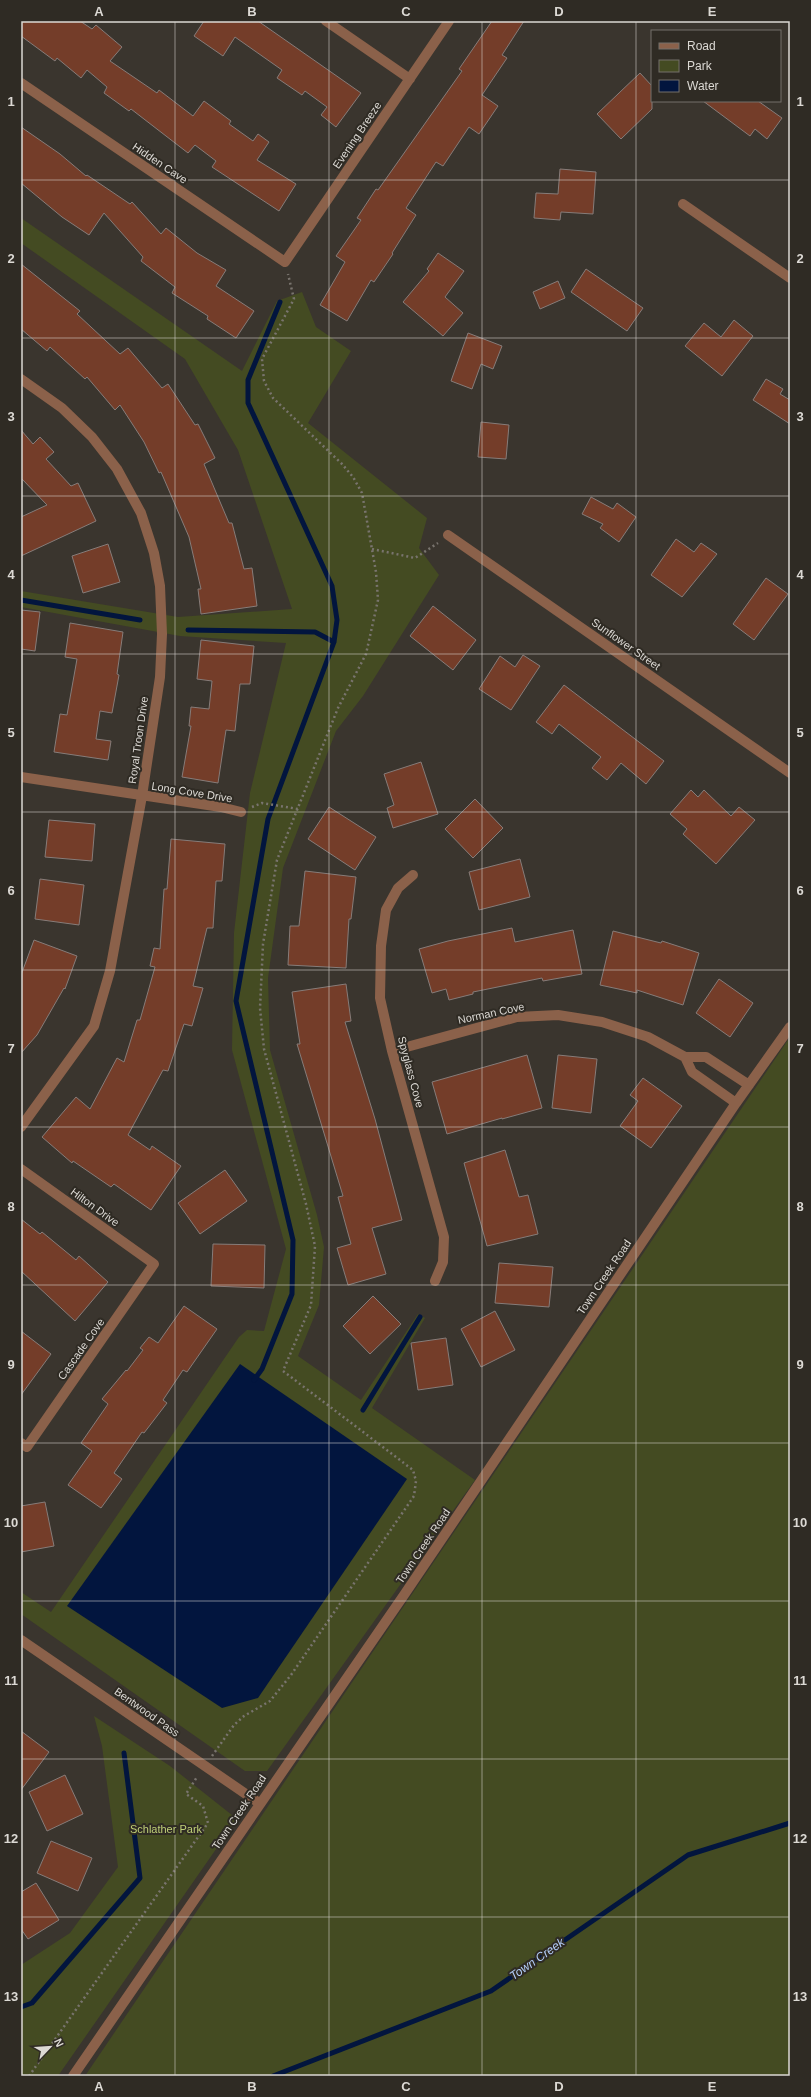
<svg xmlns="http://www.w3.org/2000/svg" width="811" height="2097" viewBox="0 0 811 2097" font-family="Helvetica,sans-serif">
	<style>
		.green { fill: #444b22 }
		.water { fill: #02153e }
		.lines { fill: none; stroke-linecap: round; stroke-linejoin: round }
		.stream { stroke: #02153e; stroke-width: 5 }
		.building { fill: #743d29; stroke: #867c79 }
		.path { stroke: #79746e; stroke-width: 2.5; stroke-dasharray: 2 3; stroke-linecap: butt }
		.street { stroke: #8b614a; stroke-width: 10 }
		.grid { fill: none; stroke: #dcd9d4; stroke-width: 1; stroke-opacity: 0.55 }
		.labels { text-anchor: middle; stroke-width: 4; stroke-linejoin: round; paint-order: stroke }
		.street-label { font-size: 11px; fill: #dcd9d4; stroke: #2f2b24 }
		.park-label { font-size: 11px; fill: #bfcf77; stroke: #2f2b24 }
		.water-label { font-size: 12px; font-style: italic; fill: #b4cefa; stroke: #2f2b24 }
		.neatline { fill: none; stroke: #dcd9d4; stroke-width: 1.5 }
		.grid-label { font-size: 13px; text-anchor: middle; font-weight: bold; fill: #dcd9d4 }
	</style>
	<rect width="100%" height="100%" fill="#3a352e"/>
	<path class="green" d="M21 218 242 371 277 301 302 292 316 327 351 351 308 423 427 518 419 548 439 575 363 696 336 731 283 868 268 978 270 1050 317 1215 324 1247 319 1305 298 1356 361 1400 418 1314 425 1318 372 1408 475 1480 267 1771H245L21 1614V1592L51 1612 239 1337 247 1330 264 1331 286 1249 232 1050 234 933 250 793 286 643 180 636 21 607V591L178 617 292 609 238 450 185 359 21 243Z
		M790 1037V2076H85Z
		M94 1716 170 1766 237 1819 58 2076H21V1965L70 1933 118 1867 102 1746Z"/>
	<path class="water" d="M240 1364 407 1479 258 1698 222 1708 67 1606Z"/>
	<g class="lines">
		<path class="stream" d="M21 600 140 620
			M188 630 315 632 334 642
			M254 1380 262 1369 292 1294 293 1240 236 1001 268 819 334 642 337 620 332 586 248 403V380L280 302
			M363 1410 420 1317
			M21 2007 32 2003 140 1878 124 1753
			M273 2076 491 1991 688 1855 790 1823"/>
	</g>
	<path class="building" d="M21 21H80L92 29 96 25 122 47 110 61 157 93 159 90 193 116 204 101 231 121 229 124 253 141 258 134 269 142 257 160 296 184 279 211 212 167 216 161 195 145 188 153 131 109 129 111 104 93 107 87 87 70 81 78 57 58 55 61 21 36Z
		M204 21H258L361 93 336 127 321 115 327 107 305 91 302 95 277 78 282 70 235 37 223 56 194 36Z
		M492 21H524L502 55 507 58 482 95 498 106 479 134 469 127 443 166 436 162 406 208 416 215 392 253 393 254 374 282 371 280 347 321 320 305 345 262 336 256 361 220 357 218 376 189 378 190 462 71 459 69Z
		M640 73 652 86V109L621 139 597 114Z
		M703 101H758L782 118 767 139 755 129 750 136Z
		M21 127 60 154 86 176 87 175 130 204 132 202 161 234 166 228 197 253 226 270 216 286 254 311 236 338 207 319 208 316 172 293 175 287 141 261 143 257 104 213 89 235 62 217 21 183Z
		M560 169 596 172 593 214 561 212 560 220 534 218 536 193 558 194Z
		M438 253 464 271 445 297 463 313 443 336 403 302 429 271 427 269Z
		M21 264 80 311 77 314 120 354 128 348 162 388 168 384 195 425 198 424 215 458 204 464 229 523H232L244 569 252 568 257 606 201 614 198 589H201L189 537 161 472 159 473 144 442 120 405 115 410 87 377 85 379 50 347 47 351 21 329Z
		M586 269 643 308 627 331 571 292Z
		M558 281 565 298 540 309 533 292Z
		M734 320 753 336 722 376 685 346 704 323 721 337Z
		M468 333 502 346 493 369 481 364 472 389 451 381Z
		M766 379 783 389 780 394 790 400V424L753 400Z
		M481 422 509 425 506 459 478 457Z
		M21 430 33 444 40 437 54 452 46 459 71 486 78 483 96 521 21 556V517L47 505 21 478Z
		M591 497 613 509 617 503 636 517 619 542 600 528 603 524 582 514Z
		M676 539 694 552 701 543 717 554 682 597 651 575Z
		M108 544 120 582 83 593 72 556Z
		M766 578 788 594 754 640 733 624Z
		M433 606 476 640 453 670 410 636Z
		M21 610 40 612 35 651 21 649Z
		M70 623 123 632 117 674 119 675 112 713 100 711 96 739 111 741 108 760 54 752 60 714 67 715 77 659 65 657Z
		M201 640 254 646 250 684H240L235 731 226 730 218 783 182 777 191 726H189L191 707 209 709 212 681 197 679Z
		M523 655 540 666 511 710 479 689 500 656 515 667Z
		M564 685 664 761 646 784 621 763 607 780 592 768 601 757 559 724 552 734 536 722Z
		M421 762 438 814 393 828 387 808 394 805 384 774Z
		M691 790 698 797 704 790 731 816 739 807 755 820 716 864 683 834 687 829 670 814Z
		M475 799 503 828 473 858 445 829Z
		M329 807 376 837 355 870 308 839Z
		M49 820 95 824 92 861 45 857Z
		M171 839 225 844 222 881H216L213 928H207L193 986 203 988 192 1026 184 1024 168 1071 163 1070 128 1135 150 1150 152 1146 181 1166 151 1210 114 1184 111 1187 73 1161 72 1163 42 1137 76 1097 90 1109 117 1058 124 1062 137 1020H140L155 967 150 966 154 948 160 949 164 889H167Z
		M520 859 530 897 479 910 469 872Z
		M305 871 356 877 351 919H349L346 968 288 965 290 926H299Z
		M40 879 84 885 79 925 35 919Z
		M512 928 515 942 573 930 582 974 543 981 542 978 473 992V994L449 1000 446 989 432 993 419 949 448 941Z
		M613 931 661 943 662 941 699 953 683 1005 637 990V993L600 985Z
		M34 940 77 956 65 989 64 988 37 1035 21 1053V975Z
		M719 979 753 1003 730 1037 696 1013Z
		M346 984 351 1021 345 1022 375 1119 402 1220 372 1228 386 1274 348 1285 337 1248 351 1244 338 1197 343 1196 297 1044H300L292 992Z
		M527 1055 542 1108 502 1119V1118L447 1134 432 1082Z
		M558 1055 597 1059 591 1113 552 1108Z
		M643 1078 682 1106 651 1148 620 1126 638 1101 630 1095Z
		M505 1150 519 1197 528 1195 538 1234 487 1246 464 1163Z
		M225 1170 247 1201 200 1234 178 1203Z
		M21 1219 40 1234 42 1232 76 1260 79 1256 108 1282 75 1321 21 1271Z
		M213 1244 265 1245 264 1288 211 1286Z
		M499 1263 553 1267 549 1307 495 1303Z
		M373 1296 401 1324 370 1354 343 1326Z
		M184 1306 217 1329 187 1372 183 1370 163 1400 167 1403 144 1433 142 1432 114 1473 122 1479 101 1508 68 1485 92 1451 81 1443 108 1404 102 1399 126 1370 127 1371 143 1350 140 1348 149 1337 158 1343Z
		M495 1311 515 1350 481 1367 461 1329Z
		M21 1331 51 1354 21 1395Z
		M446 1338 453 1385 418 1390 411 1343Z
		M45 1502 54 1546 21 1552V1506Z
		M21 1731 49 1752 21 1790Z
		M65 1775 83 1814 47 1831 29 1792Z
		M51 1841 92 1858 78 1891 37 1873Z
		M36 1883 59 1920 28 1939 21 1929V1892Z"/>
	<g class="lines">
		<path class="path" d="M372 549 415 558 438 543
			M252 807 262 803 298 809
			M212 1756 234 1725 244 1716 270 1701 291 1675 414 1496 416 1481 413 1470 283 1371 311 1305 315 1246 306 1204 264 1049 260 1008 263 944 277 860 338 708 366 654 378 600 376 572 362 493 353 477 342 464 273 398 264 381 262 359 294 299 288 274
			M29 2076 208 1823 203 1806 186 1794 197 1777"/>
		<path class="street" d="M326 21 410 79
			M21 83 285 262 449 21
			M683 204 790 278
			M21 379 62 408 92 437 117 469 141 513 154 553 160 586 162 634 160 677 142 796 110 971 94 1026 21 1127
			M448 535 790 773
			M21 777 221 807 241 812
			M413 875 398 888 386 910 381 946 380 998 392 1051 444 1237 443 1262 435 1281
			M392 1051 517 1017 558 1015 602 1022 648 1037 685 1057H706L749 1085
			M685 1057 692 1072 736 1103
			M21 1169 154 1264 27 1447 21 1443
			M21 1640 259 1803
			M73 2076 404 1595 736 1103 790 1027"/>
	</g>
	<path class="grid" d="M175 21V2076M329 21V2076M482 21V2076M636 21V2076M21 180H790M21 338H790M21 496H790M21 654H790M21 812H790M21 970H790M21 1127H790M21 1285H790M21 1443H790M21 1601H790M21 1759H790M21 1917H790"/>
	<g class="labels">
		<g class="street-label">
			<text transform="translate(357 135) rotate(-56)" y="4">Evening Breeze</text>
			<text transform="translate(160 163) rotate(34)" y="4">Hidden Cave</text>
			<text transform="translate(626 644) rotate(35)" y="4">Sunflower Street</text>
			<text transform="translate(138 740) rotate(-82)" y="4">Royal Troon Drive</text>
			<text transform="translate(192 792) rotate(9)" y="4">Long Cove Drive</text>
			<text transform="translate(491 1013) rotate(-12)" y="4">Norman Cove</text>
			<text transform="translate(411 1072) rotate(75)" y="4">Spyglass Cove</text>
			<text transform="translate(95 1207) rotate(36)" y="4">Hilton Drive</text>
			<text transform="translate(604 1277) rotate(-56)" y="4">Town Creek Road</text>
			<text transform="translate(81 1349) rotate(-55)" y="4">Cascade Cove</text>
			<text transform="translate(423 1546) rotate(-56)" y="4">Town Creek Road</text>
			<text transform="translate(147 1712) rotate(35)" y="4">Bentwood Pass</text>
			<text transform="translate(239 1812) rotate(-56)" y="4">Town Creek Road</text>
		</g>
		<g class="park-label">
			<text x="166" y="1833">Schlather Park</text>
		</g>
		<g class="water-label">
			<text transform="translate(537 1959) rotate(-35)" y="4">Town Creek</text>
		</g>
	</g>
	<rect width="811" height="2097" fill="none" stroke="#2f2b24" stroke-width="44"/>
	<rect x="651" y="30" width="130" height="72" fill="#2f2b24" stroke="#74716a"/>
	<rect x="659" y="43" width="20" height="6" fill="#8b614a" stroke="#74716a"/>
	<text x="687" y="50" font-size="12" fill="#dcd9d4">Road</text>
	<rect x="659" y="60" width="20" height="12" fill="#444b22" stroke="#74716a"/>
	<text x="687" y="70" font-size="12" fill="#dcd9d4">Park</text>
	<rect x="659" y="80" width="20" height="12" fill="#02153e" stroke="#74716a"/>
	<text x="687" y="90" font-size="12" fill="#dcd9d4">Water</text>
	<g transform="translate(50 2047) rotate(65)" stroke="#2f2b24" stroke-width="3" paint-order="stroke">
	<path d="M0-3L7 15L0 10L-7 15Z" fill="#dcd9d4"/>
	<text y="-6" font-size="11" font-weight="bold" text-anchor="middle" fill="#dcd9d4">N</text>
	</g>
	<rect x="22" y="22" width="767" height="2053" class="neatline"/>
	<g class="grid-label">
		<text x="99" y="16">A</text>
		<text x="252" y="16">B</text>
		<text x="406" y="16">C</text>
		<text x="559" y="16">D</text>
		<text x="712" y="16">E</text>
		<text x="11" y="106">1</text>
		<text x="800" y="106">1</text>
		<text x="11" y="263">2</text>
		<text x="800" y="263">2</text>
		<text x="11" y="421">3</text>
		<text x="800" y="421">3</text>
		<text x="11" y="579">4</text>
		<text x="800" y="579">4</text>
		<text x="11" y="737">5</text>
		<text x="800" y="737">5</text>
		<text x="11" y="895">6</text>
		<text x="800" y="895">6</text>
		<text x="11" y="1053">7</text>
		<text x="800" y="1053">7</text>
		<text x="11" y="1211">8</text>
		<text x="800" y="1211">8</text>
		<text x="11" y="1369">9</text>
		<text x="800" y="1369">9</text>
		<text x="11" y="1527">10</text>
		<text x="800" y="1527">10</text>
		<text x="11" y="1685">11</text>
		<text x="800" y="1685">11</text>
		<text x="11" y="1843">12</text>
		<text x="800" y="1843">12</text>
		<text x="11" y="2001">13</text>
		<text x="800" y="2001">13</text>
		<text x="99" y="2091">A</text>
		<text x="252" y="2091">B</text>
		<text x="406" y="2091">C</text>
		<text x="559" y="2091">D</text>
		<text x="712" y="2091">E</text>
	</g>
</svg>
